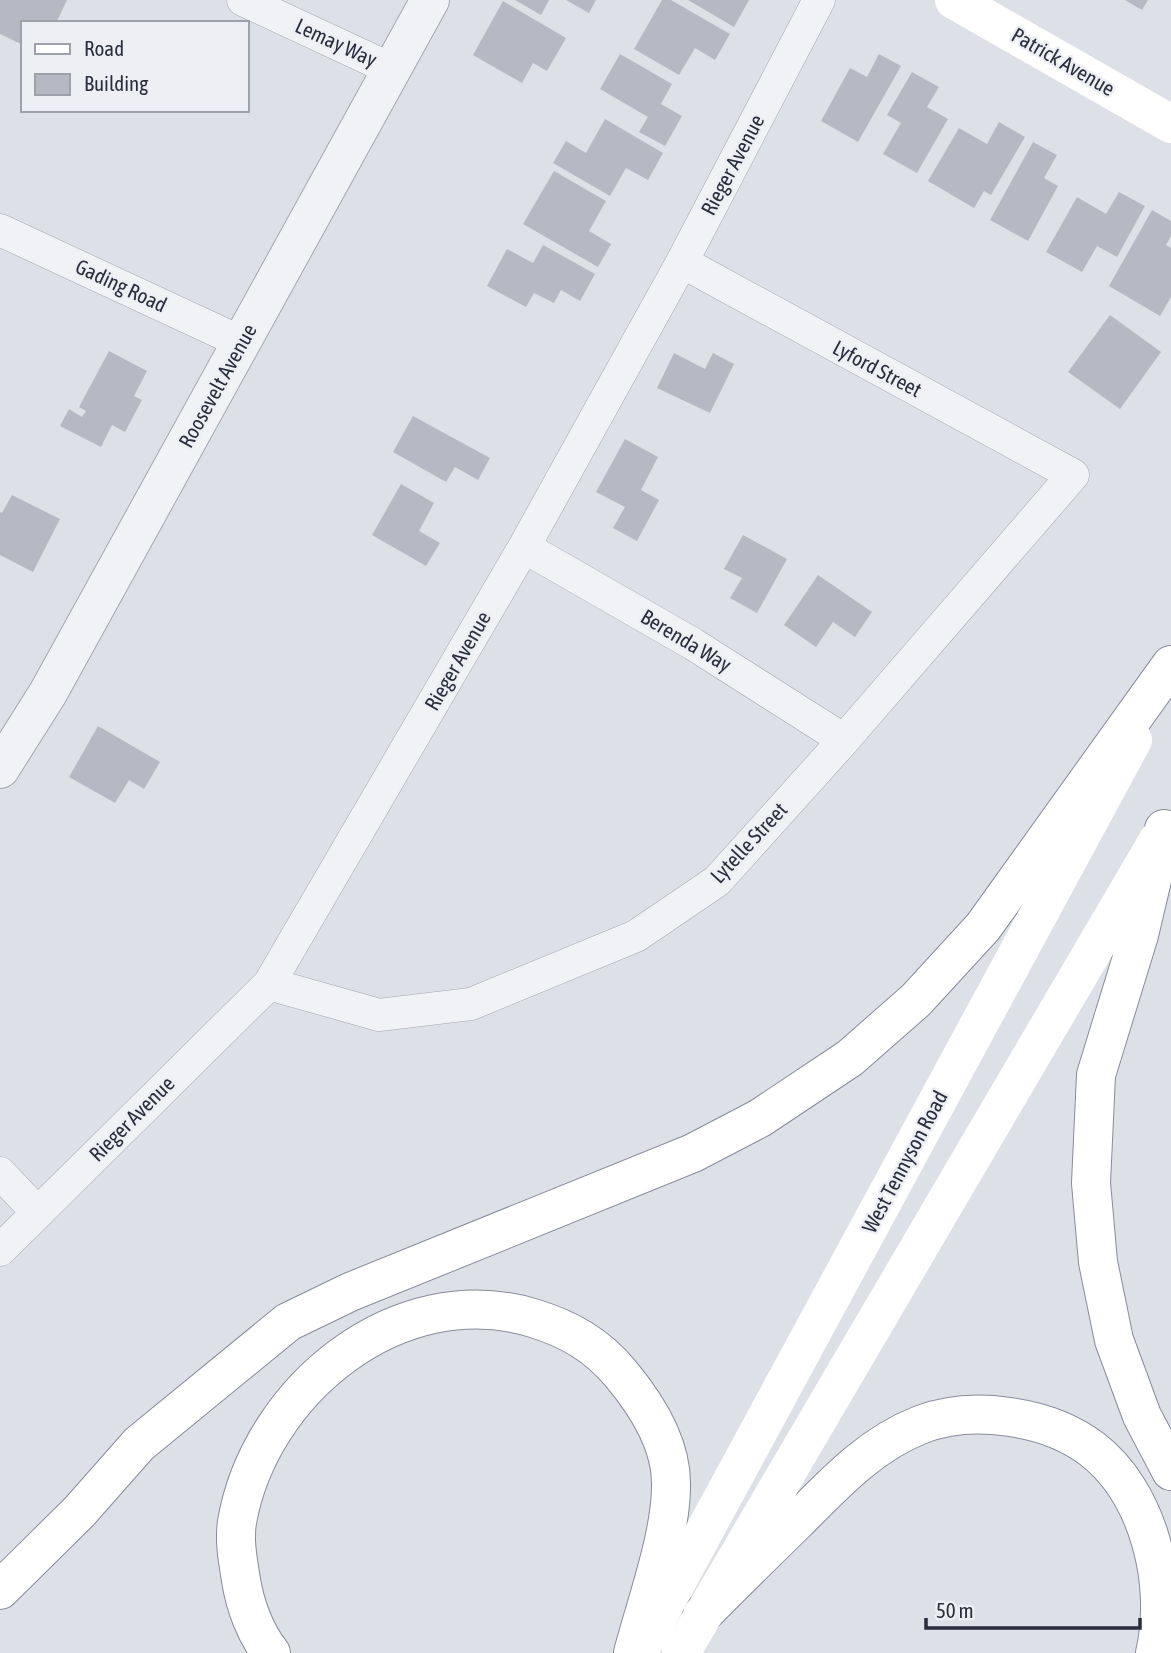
<svg xmlns="http://www.w3.org/2000/svg" width="1171" height="1653" viewBox="0 0 1171 1653" font-family="'Asap Condensed',sans-serif">
	<style>
		.building { fill: #b6b9c3 }
		.lines { fill: none; stroke-linecap: round; stroke-linejoin: round }
		.minor-casing { stroke: #a4a7b0; stroke-width: 33 }
		.tertiary-casing { stroke: #a4a7b0; stroke-width: 40 }
		.motorway-casing { stroke: #878c9c; stroke-width: 40 }
		.minor { stroke: #f1f2f5; stroke-width: 32 }
		.tertiary { stroke: #f1f2f5; stroke-width: 38 }
		.secondary { stroke: #fff; stroke-width: 38 }
		.motorway { stroke: #fff; stroke-width: 38 }
		.labels { text-anchor: middle; stroke-width: 5; stroke-linejoin: round; paint-order: stroke }
		.street-label { font-size: 21px; fill: #292d3c; stroke: #edeff4 }
	</style>
	<rect width="100%" height="100%" fill="#dee0e7"/>
	<path class="building" d="M0 0H67L56 23H23V45L0 34Z
		M515 0H549L541 15Z
		M566 0H596L589 13Z
		M662 0H671L730 34 715 60 695 48 679 75 634 49Z
		M688 0H749L734 27Z
		M1125 0H1148L1142 10Z
		M503 1 566 38 547 71 533 63 522 83 473 55Z
		M620 54 672 84 661 104 682 116 665 146 639 132 648 117 600 89Z
		M879 54 901 66 858 142 821 121 850 68 867 77Z
		M912 72 939 87 927 107 948 119 917 173 883 154 901 123 887 115Z
		M605 119 663 153 648 180 626 168 610 196 553 163 566 141 586 153Z
		M999 122 1025 137 991 195 984 191 974 208 928 181 959 128 987 144Z
		M1033 142 1057 155 1044 178 1058 186 1028 241 990 220Z
		M554 171 606 201 589 231 611 244 598 267 523 224Z
		M1119 192 1145 206 1117 257 1097 246 1082 272 1046 252 1077 197 1106 214Z
		M1152 210 1171 221V236L1166 245 1171 248V297L1160 316 1109 286Z
		M543 245 595 274 580 301 561 290 554 303 534 293 526 307 487 286 507 249 533 263Z
		M1110 315 1161 352 1120 409 1068 372Z
		M109 351 147 371 134 396 142 400 125 432 112 425 101 447 60 426 69 409 82 417 86 411 79 407Z
		M674 353 705 369 713 353 734 364 710 413 657 388Z
		M413 416 490 458 478 480 455 467 446 482 393 452Z
		M625 439 658 457 641 490 659 500 637 541 613 528 625 507 596 492Z
		M401 484 434 503 419 531 440 543 426 566 372 535Z
		M12 495 60 519 33 572 0 555V512L2 513Z
		M743 535 787 559 757 613 730 598 742 578 724 569Z
		M818 575 872 612 855 637 833 622 816 647 784 625Z
		M98 726 160 762 144 789 129 780 115 803 69 777Z"/>
	<g class="lines">
		<g class="minor-casing">
			<path id="minor" d="M243 0 391 69
				M0 230 243 343
				M524 547 693 644 844 740
				M269 984 379 1015 471 1004 636 936 717 881 844 740 1073 475 682 262
				M0 1173 38 1213
				M0 1250 269 984 524 547 682 262 819 0"/>
		</g>
		<g class="tertiary-casing">
			<path id="tertiary" d="M0 769 48 693 430 0"/>
		</g>
		<g class="motorway-casing">
			<path id="motorway" d="M1164 829 1139 935 1096 1075 1091 1183 1098 1262 1114 1340 1142 1416 1171 1471
				M0 1590 79 1512 139 1444 288 1322 350 1292 693 1153 760 1118 850 1058 916 1000 983 927 1171 665
				M702 1615C733 1584 764 1553 796 1522 833 1485 869 1445 920 1425 971 1405 1047 1415 1092 1449 1149 1493 1171 1584 1155 1653
				M271 1653C255 1633 245 1605 241 1580 238 1561 234 1541 237 1522 260 1390 399 1277 533 1318 569 1329 597 1345 621 1374 646 1404 671 1442 671 1483 672 1533 646 1603 633 1653"/>
		</g>
		<use href="#minor" class="minor"/>
		<use href="#tertiary" class="tertiary"/>
		<path class="secondary" d="M954 0 1171 124
			M645 1641 1133 740
			M681 1653 1158 840"/>
		<use href="#motorway" class="motorway"/>
	</g>
	<g class="labels">
		<g class="street-label">
			<text transform="translate(336 43) rotate(25)" y="7">Lemay Way</text>
			<text transform="translate(1063 62) rotate(30)" y="7">Patrick Avenue</text>
			<text transform="translate(733 165) rotate(-62)" y="7">Rieger Avenue</text>
			<text transform="translate(121 286) rotate(25)" y="7">Gading Road</text>
			<text transform="translate(877 369) rotate(28)" y="7">Lyford Street</text>
			<text transform="translate(218 386) rotate(-61)" y="7">Roosevelt Avenue</text>
			<text transform="translate(686 641) rotate(31)" y="7">Berenda Way</text>
			<text transform="translate(458 661) rotate(-60)" y="7">Rieger Avenue</text>
			<text transform="translate(749 843) rotate(-47)" y="7">Lytelle Street</text>
			<text transform="translate(132 1119) rotate(-45)" y="7">Rieger Avenue</text>
			<text transform="translate(905 1162) rotate(-62)" y="7">West Tennyson Road</text>
		</g>
	</g>
	<rect x="21" y="21" width="228" height="91" fill="#edeff4" stroke="#9fa1aa" stroke-width="2"/>
	<rect x="35" y="44" width="35" height="10" fill="#ffffff" stroke="#9fa1aa" stroke-width="2"/>
	<text x="84" y="56" font-size="21" fill="#292d3c">Road</text>
	<rect x="35" y="74" width="35" height="21" fill="#b6b9c3" stroke="#9fa1aa" stroke-width="2"/>
	<text x="84" y="91" font-size="21" fill="#292d3c">Building</text>
	<path d="M926 1618v10h214v-10" fill="none" stroke="#292d3c" stroke-width="3.5"/>
	<text x="936" y="1618" font-size="21" fill="#292d3c" stroke="#edeff4" stroke-width="5" paint-order="stroke">50 m</text>
</svg>
